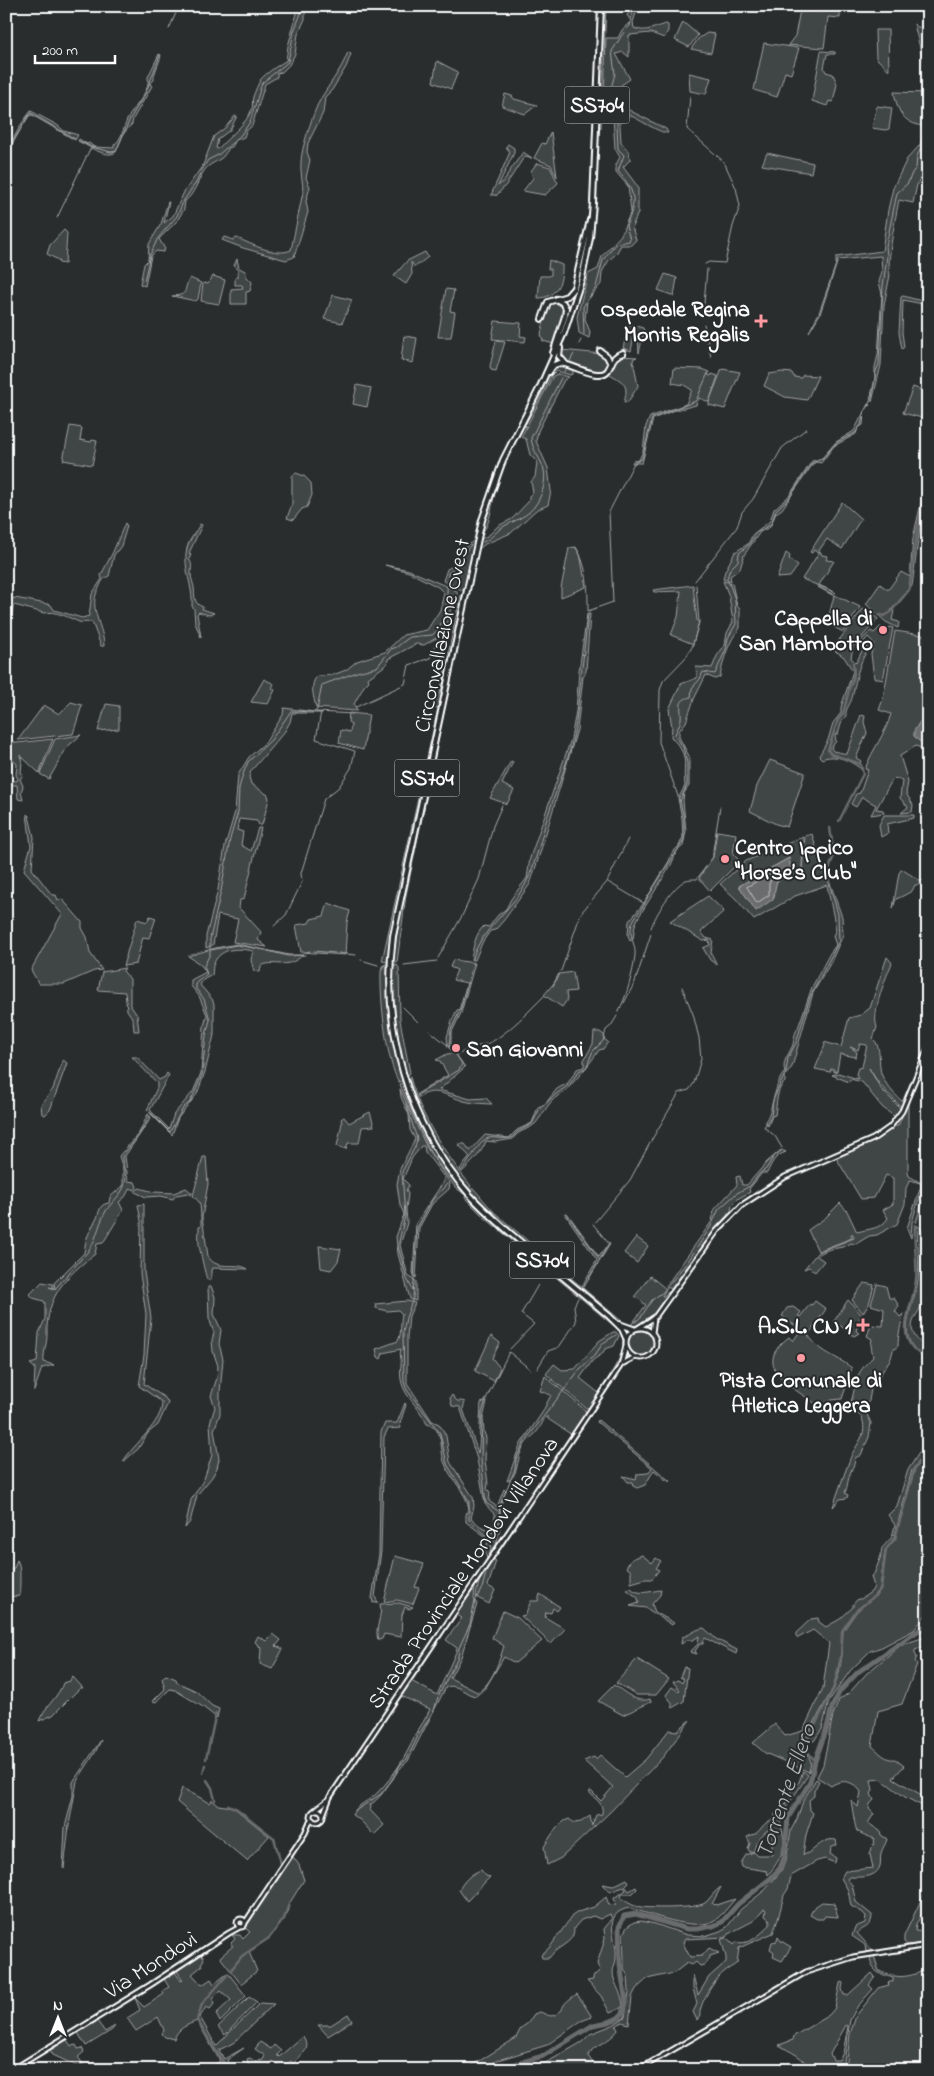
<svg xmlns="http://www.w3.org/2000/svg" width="934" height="2076" viewBox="0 0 934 2076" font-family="'Indie Flower',sans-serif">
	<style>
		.green { fill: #414445; stroke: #a0a2a2; fill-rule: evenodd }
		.water { fill: #6a6c6d; stroke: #a6a7a7 }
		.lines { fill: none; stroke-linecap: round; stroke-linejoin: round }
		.shore { stroke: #c3c4c5; stroke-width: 1 }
		.stream { stroke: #a6a7a7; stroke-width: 1 }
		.canal { stroke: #6a6c6d; stroke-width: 2.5 }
		.river { stroke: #6a6c6d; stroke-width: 5 }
		.secondary-casing { stroke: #fff; stroke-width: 7 }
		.trunk-casing { stroke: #fff; stroke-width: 8 }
		.secondary { stroke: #2a2d2e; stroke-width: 3 }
		.trunk { stroke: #2a2d2e; stroke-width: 4 }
		.poi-dot { fill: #ff9aa2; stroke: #2a2d2e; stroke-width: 2 }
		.labels { text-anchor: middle; stroke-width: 4; stroke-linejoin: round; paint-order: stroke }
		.shield { fill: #2a2d2e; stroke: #bfc0c0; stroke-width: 1 }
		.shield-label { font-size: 21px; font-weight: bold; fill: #fff }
		.poi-label { font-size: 22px; font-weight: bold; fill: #fff; stroke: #2a2d2e; text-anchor: end }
		.street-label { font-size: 22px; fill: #fff; stroke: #2a2d2e }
		.water-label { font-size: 24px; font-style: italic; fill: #b4b6b6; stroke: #2a2d2e }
	</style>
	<rect width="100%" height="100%" fill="#2a2d2e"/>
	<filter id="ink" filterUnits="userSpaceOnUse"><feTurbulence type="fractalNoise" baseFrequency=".02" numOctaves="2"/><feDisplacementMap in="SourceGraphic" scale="10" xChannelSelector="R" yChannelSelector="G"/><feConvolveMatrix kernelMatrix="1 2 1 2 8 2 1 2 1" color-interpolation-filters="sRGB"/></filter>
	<g filter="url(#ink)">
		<path class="green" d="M299 6H308L305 9V19L298 34 295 54 289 65 282 72 277 73V77L265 84 252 126 246 131 244 137 236 140 232 147 228 148V150C225 153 224 157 220 159 214 163 208 165 204 171 198 180 194 195 185 201L184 209 177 221 159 239 165 249 163 252 156 251 151 256 145 286 140 284 144 264 148 260 149 244 161 224 168 202H169L164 223 173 216 184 192 203 165 214 136 225 128 235 116H237L230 130 218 139 216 148 218 149C229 136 246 125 252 109 253 105 252 101 253 97 255 91 258 84 261 79 264 75 282 62 286 61L288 46Z
			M603 6H606L601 128 599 127Z
			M632 6 638 7 633 22 634 28C646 34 656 26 666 24L668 25V31L664 38 651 33 629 35V57L623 52 616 54 630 79 614 90 612 95 617 104 666 129 668 133C660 134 631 114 619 110L621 142 629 152 630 160 623 167 638 187V213L632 227 636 240 631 245H621L616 254 609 260 602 272 601 284 587 301 585 319 590 332 589 338 579 333 577 317 588 274 598 269 602 256 621 235 631 211 628 186 616 172V165L620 157 615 149 613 115 604 103 606 38H618L622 30 631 21 627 15 632 10Z
			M825 6H848V11H840V18L828 17 824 48 788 45 795 36 800 10 824 12Z
			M683 22 698 35 689 47 675 40Z
			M914 24 917 27H924V24H928V80Z
			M875 30H888L889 70 876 58Z
			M707 33 715 34 711 53 691 49 698 39Z
			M764 43 799 48 791 74 785 72 777 97 754 90Z
			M821 51 835 52V54H827L824 68 826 72 833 74 837 84 833 102 829 101 827 106 812 101Z
			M348 52 351 54 346 67 332 90 325 97 323 113 308 143 307 152 310 160 306 178 310 187 306 201 308 212 294 257 286 260 243 248 222 240 224 237 233 240 237 238C251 244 276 257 291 250L303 192C303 182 300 172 301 162 301 149 312 118 317 106 326 87 341 72 348 52Z
			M159 54 161 55C160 63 153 73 154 80L150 84 152 86 133 119 132 124 124 133 116 152C107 159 88 146 78 141L79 139 87 144 89 143 94 147 114 148V145C122 139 123 129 127 120 134 106 150 93 148 77Z
			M437 61 458 72 451 89 433 82Z
			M689 73 711 78 706 94 690 91Z
			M894 92 928 93V127C904 124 898 114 894 92Z
			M505 94 512 96 514 99 537 105 525 114 502 106Z
			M877 106 892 108 889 129 885 130 872 128Z
			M31 111 57 125 64 131 78 135 75 140 32 115 28 116 13 143H6L12 141 22 123Z
			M926 129 928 130V176L923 177 924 169 917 185 913 203 899 200C896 215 886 264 890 275L884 305 881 365 872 402 870 400 875 379V367L878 355 882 294 879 282 882 272 881 256 838 260 820 314 809 332 819 313 836 264V257L882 251 888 210 893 188 907 159 920 145Z
			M551 132 557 177 551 165 534 158 542 143 545 144Z
			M508 144 514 148V153L498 186 506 179 507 175 523 152 532 158 524 157 506 185 496 196V195H491L510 152 506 147Z
			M767 153 813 163 811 173 762 165Z
			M537 163 550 167 558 183 545 195 523 191 533 178 531 171Z
			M64 230 67 233 65 264 59 263 58 260 47 254 50 245Z
			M425 252 428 257 415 267 411 262 412 274 406 284 394 276 407 261Z
			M237 259 239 268 245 271 247 277 252 282 250 291 246 292V304H231V289L243 288 242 285H235V278L238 277V269L234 266Z
			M549 260 562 265C563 282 556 298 538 298L540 276H549L551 275V269H548Z
			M665 274 677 278 674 296 658 290Z
			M213 276 225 280 219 304 201 301 203 283 208 284Z
			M190 278 201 283 198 299 196 301 172 296C190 295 182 291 190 278Z
			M928 279V305L903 300 902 332 904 347 902 349 899 333 901 297 903 296 922 301Z
			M446 289 454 290 450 311 455 312 451 337H438Z
			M333 295 352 300 342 323 324 319Z
			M557 301 564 306V314L554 344 543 341 541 334 548 305Z
			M495 321 521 323 520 336 526 337 525 342 492 339Z
			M629 324 643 328 644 331 639 353 638 337 634 336 631 351 623 348Z
			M404 336 417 338 413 363 401 360Z
			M496 341 505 342 496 371 491 370 490 366Z
			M561 350 602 354 608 361 607 367 601 372H595L565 361 560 353Z
			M619 356 637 357 634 358 633 360 638 386 628 402H624C630 384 622 381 608 373L614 361Z
			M560 365 573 368V374L570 375 557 371 552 374C535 411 510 446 497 486 492 498 491 526 482 532L491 498 506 458 553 368Z
			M674 368 702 369 710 372 708 375 711 376 712 374 718 376 709 402 722 369 740 372 725 409 709 405V402L699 398 696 405 672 411 653 419 642 463H632L633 461 639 460 643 451 646 426 650 417 686 404 692 390 684 385 672 383Z
			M782 372 792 373 794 377 801 378 803 375 818 376 807 400 785 397 764 386 769 374Z
			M558 374 569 377 564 380 538 431 536 441 548 468 551 491 548 505 536 510 511 533 485 544 479 549 481 539 489 535 498 526 512 519 529 501V496L533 492 531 482 535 477 537 462 530 455 526 439 521 437 553 376Z
			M357 385 371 388 367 407 353 404Z
			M927 385 928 415H923L922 418 903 413 913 387 924 391Z
			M868 404 870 405 864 412 863 425 858 428 856 434 834 446 821 463 816 462 813 464 782 509 776 513 770 527 760 532 744 555 740 569 730 576 731 581 723 579 725 571 735 552 748 544 753 534 770 521 774 509 789 496 812 461 822 458 836 442 854 431Z
			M70 426 82 428 80 440 91 442 92 440 97 441 92 465 63 460Z
			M928 446V513L922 512 912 586 891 610 894 611 892 620 899 622 898 628 886 622 866 604 880 584 888 590 901 572 910 577 913 538 923 494Z
			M296 473 304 476 311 483 312 495 307 507 302 509 293 520 287 518 292 504V476Z
			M842 502 861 519 842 549 827 539 818 552 814 550 812 553 810 552Z
			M125 523 127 526 121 546 114 555 109 576C102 579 102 582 99 588 87 607 104 627 104 646H101L92 622C88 622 83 623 79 622 70 618 55 610 44 613L14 605 6 630C6 620 10 609 6 600L15 598 47 604 51 605 54 610 82 618 89 616 92 594 102 579 101 575 113 552Z
			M200 524 202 525 189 553 191 555 189 559C193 565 191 567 191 574 191 578 193 583 194 587 195 595 193 604 203 607L202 609 214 613 209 615 199 612 197 614 201 637 195 623 194 609 192 606C194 588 182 567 187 548 189 540 196 532 200 524Z
			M475 540 464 591 443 581 447 569 458 564 465 547Z
			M575 547 580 554 586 587 561 597V588L569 548Z
			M820 551 822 555 827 556 826 560 834 561 819 585 836 593 802 579Z
			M786 553 790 556 789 559 798 566 790 577 777 578Z
			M385 565 409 570 457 591V598L451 608 445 630 438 637 424 645 416 644 388 659 387 664 368 678 369 681 364 686 354 704 357 711 316 708C314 697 309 686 317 676L333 675 346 670 357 661 385 652 403 635 427 630 440 610 444 593 438 587 409 572Z
			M723 581 732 583 737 606 740 609V628C729 640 723 660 720 677L715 679 706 675 694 699 686 722 679 731V737L689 756V786L684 793 683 801 686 831 683 846 677 851 671 865 638 918 635 925 633 939 630 941 628 935 629 921 644 903 669 861 672 853 679 846 683 837 682 818 678 799 685 786C682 761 691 758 671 737L672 727 669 709 681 684 697 678 696 667 712 668 717 656 725 645 727 633 733 622 729 596Z
			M693 585 697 621 699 622 693 644 671 635 678 617 681 591 654 592 653 590Z
			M818 587 860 607 843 632 827 623 834 596Z
			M463 594 393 924 388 962 382 961 438 708 433 707 440 693 460 597Z
			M468 597 406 895 397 962H393C395 940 400 920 403 899Z
			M863 609 867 610 878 619 853 647 851 658 856 663 862 651 873 642 868 637 862 644 859 642 871 631 874 633 880 627 883 628 881 629 883 633 890 627 893 628 883 680 874 678 871 654 874 643C858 659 857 677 852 698 850 705 845 709 846 716L842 721 838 734 835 735 836 741 831 748 833 751 847 754 861 715 865 716 864 722 867 733 856 758 861 761 860 764 862 767 861 769C851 761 835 753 822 759L819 756 828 740 833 723 841 713V707L853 671 844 657 831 648 834 643 836 644Z
			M587 614H590L586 671 583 677 577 730 537 863 530 884 504 920 495 930 490 931 482 943 475 960H471C473 948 475 934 484 926L489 927 498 915 506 909 511 899 527 878 530 858 571 739 576 711 579 671Z
			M895 631 928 636V650L921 679 924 680 928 663V709L914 736 920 742 928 743V751L916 746 900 756 908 782 906 793 913 805 912 812 901 813 908 807 900 798 902 781 895 778 891 782 876 809 883 810 884 813 871 815 876 805 862 797 856 807 851 804 856 794 860 793 868 770 865 769C873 748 885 735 891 714L879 710 883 699Z
			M264 679 274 684 272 688 275 690 268 704 251 702Z
			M71 702 82 705 73 734 18 740 44 705 59 714Z
			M106 704 119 706V729L98 731Z
			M284 708 322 713H292L290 722 285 731 251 771 249 777 251 784 268 795 269 799 262 825H259L257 821 239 819 237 830 243 832 241 845 251 851 258 828H261L244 899 240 900 239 908 261 932 258 940 267 947 233 942 238 919 218 915 213 945 206 948V936L218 890 225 846 235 812 238 775 249 757 265 743 283 715Z
			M349 713 369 715 363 750 339 743 341 730 350 732 351 724 348 722Z
			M81 735 67 747 49 779 40 774 55 739Z
			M6 739 17 743 53 739 39 773 20 755 22 762 21 772 23 775 20 779 23 786 21 792 23 800 18 799 17 785H6V780L17 781 18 779 16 775 17 764 11 758 6 757Z
			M770 760 805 773 787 827 776 824 750 811 757 786Z
			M511 761 513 762 502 784 514 790 507 804 490 798Z
			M27 814 29 816 34 837 32 869 52 895H56L58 900 62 899 82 922V928L87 937 90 953 102 970 94 971 64 984H39L31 970 62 914 24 870 31 846Z
			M884 815H914V818L887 824 888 833 881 837 879 825Z
			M717 831 736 834 733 854 740 861 710 891 699 878 713 857Z
			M812 834 824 874 830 883 842 917 843 935 831 962 813 993 792 1067 785 1076V1082C776 1089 777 1104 775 1115L772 1116 768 1126 765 1121C772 1115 775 1080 785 1072 782 1062 787 1057 791 1049 795 1042 793 1035 798 1028L812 987 830 953 836 945 833 936 836 929 827 885 795 896 754 920 736 899 720 884 746 861 803 837 802 869 805 836ZM789 858C788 863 787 871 784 875 776 884 773 881 775 896L756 910 739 886Z
			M901 870H903L919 880H928V884L915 885 912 891C906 894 902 897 896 899L893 908 899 873Z
			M708 896 724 911 701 932 706 938 713 940 711 953 717 965 710 960 703 948 710 945 709 940 703 941 670 921Z
			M328 903 350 911 347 922 345 955 301 952 296 925 309 923 311 919 324 916Z
			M150 916 156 918 149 938 143 937 136 964 123 966 137 919 147 922Z
			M237 944 289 955H303C285 971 274 959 261 966L260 972 254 971 251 960 253 951C239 948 221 947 214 963 212 967 213 970 212 975L203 980 200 985 212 999 214 1004V1035L205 1072 197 1094 178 1118 172 1135 147 1110 157 1088V1083L132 1057H137L159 1080 165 1077 167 1073 169 1075 150 1110 169 1129 174 1114 193 1092 201 1073 204 1026 207 1015 199 996 191 986V980L206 972 200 964 188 956 215 948Z
			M887 957 892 963C886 977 871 1013 877 1027L873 1039C882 1046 878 1063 881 1073 885 1085 895 1095 904 1103L902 1106H900L879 1084 869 1068 881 1089 900 1108 896 1118 882 1107 862 1082 850 1079 849 1082 832 1075 838 1073 858 1079 856 1074 858 1068 862 1067 867 1045 860 1044 858 1050 850 1047 857 1052 856 1057 840 1054 837 1071 834 1072V1069H831L830 1072 815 1069 825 1045 824 1042 841 1047 849 1018 861 1015 870 1008Z
			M453 960 475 963 461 1013 451 1034V1044L455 1051H452L448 1047 447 1037 452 1020 457 1010H459L467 983 453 980 457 970 450 967Z
			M386 964H388C387 1004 391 1042 403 1080L399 1082C386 1062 380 998 381 972L382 966Z
			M393 964 397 965 399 968 400 1020 410 1073 406 1078C396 1040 391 1003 393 964Z
			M125 968 123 971 130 979V1005L137 1015 139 1031H134L133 1019 127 1010 125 992 98 990 102 972Z
			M573 972 576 991 566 992 567 1000 562 1007 544 995 554 983 559 974Z
			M594 1032H600L605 1036 604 1039 608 1042 603 1049 599 1050C588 1067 576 1079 564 1093 549 1098 545 1113 535 1124 528 1130 517 1131 513 1139L495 1142 486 1141C483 1151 471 1164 462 1172L460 1169 470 1157 458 1144H465L470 1151 485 1135 509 1138 517 1130 532 1123 538 1107 545 1104 557 1089 568 1083 577 1069 584 1067V1060L593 1044Z
			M455 1053 465 1067 439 1090 470 1099 486 1098 492 1104C486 1104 475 1103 468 1102 452 1099 434 1084 419 1098L417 1094 448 1075 440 1061 436 1060 447 1054Z
			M63 1060 67 1063 50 1110 45 1115 42 1114 41 1105 53 1089Z
			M410 1077C421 1118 445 1153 471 1186L468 1190C441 1157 421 1120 407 1079Z
			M403 1082 429 1144 465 1192 464 1194 455 1187 430 1152 401 1087 400 1084Z
			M400 1089 427 1148 450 1183 449 1189 432 1204 419 1228 416 1278 413 1273 416 1223 444 1181V1177L425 1152 424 1146H421L412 1158 403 1179 409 1185 406 1190 408 1194 406 1209 407 1223 400 1245 408 1276 416 1281V1301L410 1299 398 1254 396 1237 404 1214 400 1205 397 1184 400 1169 415 1139 410 1130 409 1115 401 1097Z
			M908 1103V1173L909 1176 921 1183 923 1186 912 1222 911 1238 907 1228 921 1186 920 1183 910 1180 906 1188 905 1204 897 1224 877 1235 869 1236 856 1244 851 1243C840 1251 830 1245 817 1256L824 1261 815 1272 809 1267 804 1269 818 1252 854 1238 853 1234H851L852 1238 818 1251 808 1230 825 1218 840 1203 847 1211 857 1232C868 1229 882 1229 888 1218L883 1210 893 1204V1178L886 1175 874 1198 861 1199 835 1156 880 1138 894 1126H898Z
			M370 1112 374 1126 362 1127 359 1143H348L346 1149 337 1146 342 1123 341 1119 344 1117 349 1123Z
			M148 1114 151 1118 125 1156 128 1181 135 1182 137 1187 135 1190 130 1188 125 1197 119 1202 123 1210 103 1243 97 1244 95 1254C66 1276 46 1296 47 1335 47 1344 43 1353 44 1362L54 1365 42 1368 34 1391 35 1368 30 1364 37 1362 39 1333 45 1319V1303L44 1301 33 1298 30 1294 42 1282 53 1284V1288L49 1287 55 1289 54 1283 84 1253C86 1236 88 1235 96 1220 100 1213 98 1204 109 1203L110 1197 123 1186V1169L119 1156 139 1133Z
			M781 1150 786 1152C774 1156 772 1163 767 1173H762L749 1189 750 1192 739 1198 732 1205 731 1211 712 1233 671 1289 666 1286 712 1221 714 1210 737 1185 736 1177 740 1176 742 1185H747L767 1162Z
			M203 1157H206L208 1184 202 1217 208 1256C216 1272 236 1261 248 1269L213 1268 211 1270V1280L207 1279C206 1278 199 1247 199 1244 198 1238 199 1233 199 1227L201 1226C201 1222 201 1205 199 1202 197 1199 195 1198 193 1196Z
			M139 1188 154 1192 174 1193 186 1188 192 1193 191 1195 188 1193 176 1195 173 1199 161 1196 146 1197 135 1192Z
			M471 1189H474L494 1212 625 1324 631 1325 646 1305 635 1296 650 1276 666 1289 662 1296H664L668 1291V1293C658 1307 646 1331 624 1325L515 1235C501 1220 484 1207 470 1191Z
			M466 1194 494 1222 611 1320C615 1324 622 1329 623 1335 629 1356 612 1375 601 1391L622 1354 623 1336 620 1331 484 1217 465 1198Z
			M144 1204V1272L151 1318 144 1384 165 1398 168 1403 158 1425 148 1433 138 1449 123 1462C133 1444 163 1423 162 1402L139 1386 144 1355 146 1314 140 1274 141 1221 138 1205Z
			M567 1213 599 1257 609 1243 610 1244 584 1287 582 1286 597 1260 565 1214Z
			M917 1225 922 1230 923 1238 928 1241C928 1256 930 1274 928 1289 923 1317 895 1323 928 1350V1359C891 1339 914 1309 918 1280 920 1262 917 1243 917 1225Z
			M636 1237 648 1246 637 1263 624 1253Z
			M319 1246 341 1249 338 1261 331 1270 321 1268Z
			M864 1283 874 1285 869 1304 863 1313 852 1300Z
			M877 1284 886 1286 889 1298H894L899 1306 895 1311 900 1317 904 1313C901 1323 898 1336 898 1346L893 1350 891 1358 871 1389 869 1401 864 1408 871 1423 869 1437 861 1455 855 1458C855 1464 853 1466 851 1471 848 1477 848 1486 845 1493L848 1495 847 1498 840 1499 833 1507C838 1491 844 1475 850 1459 855 1444 870 1435 861 1416L844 1406V1403L851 1402C858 1378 854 1375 873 1357L871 1345 872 1339 867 1336 871 1325 883 1326 884 1309 871 1305Z
			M211 1286 215 1297 214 1314 221 1330 219 1344 223 1359 220 1392V1414L214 1430 219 1459 217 1468 212 1477 197 1495 190 1522 185 1528 191 1500 204 1479 212 1455 210 1423 215 1407 211 1396 217 1378 218 1366 213 1351 212 1340 214 1333 209 1318 208 1287Z
			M848 1300 861 1314 856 1331 859 1333 854 1336 834 1321Z
			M407 1301 415 1303 409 1316 407 1337V1383L432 1421 439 1424 443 1430 446 1436 450 1462 473 1497 474 1506 471 1518 480 1526 493 1532 495 1515 485 1504 477 1459 460 1407 452 1406 450 1398 452 1395C459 1405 457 1399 465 1402L463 1409 478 1453C480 1447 480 1412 481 1403L487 1401 483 1419 484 1432 486 1438 485 1460 488 1484 487 1489 490 1492 489 1501 497 1507 504 1489 506 1491 500 1507 501 1523 496 1546 487 1559 485 1551 489 1539 466 1522V1514L469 1508C465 1490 451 1480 445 1464 439 1451 445 1428 427 1424 416 1400 397 1394 401 1365 402 1359 399 1355 401 1349L383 1353 381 1359 378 1357 376 1349 398 1341C402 1333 400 1323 402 1314L398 1310 387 1311 376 1308 375 1304Z
			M815 1301 826 1309 808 1335C822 1354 833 1354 852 1368L842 1399 831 1400 820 1407C795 1388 748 1368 789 1337L793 1341 801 1330 782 1316 787 1308 793 1307 801 1312 798 1316 800 1317 810 1304 812 1305Z
			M628 1343a13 13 0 1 1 26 0a13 13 0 1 1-26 0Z
			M613 1332H616L619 1336 614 1346 605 1349 602 1354 593 1360 580 1378 600 1394 591 1407 586 1408 546 1374 554 1364 562 1370 575 1369 599 1341Z
			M491 1336 500 1343 492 1358 500 1368 494 1381 475 1371Z
			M545 1376 585 1410 586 1414 572 1435 548 1419V1417H546C542 1422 540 1429 535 1434 529 1439 524 1444 521 1452 517 1459 518 1478 507 1481L520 1445 542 1413 551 1395 540 1391Z
			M405 1403 406 1405 400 1423 401 1428 388 1429 384 1437 381 1551 375 1597 378 1602 373 1603 372 1598 379 1554 381 1432 385 1423H397Z
			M598 1420 671 1482 666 1480 654 1470 645 1485 637 1488 633 1486 632 1482H628L623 1476 636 1479 637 1474 648 1473 652 1468 597 1422Z
			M928 1439V1450L912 1470 894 1538 885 1550 880 1588 871 1599 856 1610 842 1631 841 1657 833 1688 804 1742 811 1762 809 1772 765 1753 753 1743 775 1724 785 1736 803 1731 823 1688 829 1643 813 1630 798 1638 796 1636V1633L811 1619 818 1618 819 1622 826 1627 840 1619 853 1607V1604L858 1599H861L871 1592 874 1587 871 1576 874 1574 880 1559 882 1548 892 1537 895 1525 888 1515 897 1506 908 1470Z
			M928 1454V1612L914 1630 882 1647 870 1651 850 1671 829 1701 822 1729 814 1741H807L834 1688 839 1673 842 1656 843 1631 857 1611 877 1594 881 1588 886 1550 895 1539 915 1469Z
			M642 1555 652 1563 656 1558 661 1561 656 1568 659 1570 652 1579H645L631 1583V1571L626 1567 632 1559Z
			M395 1556 424 1564 415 1587 419 1588 413 1604 397 1600 384 1602Z
			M493 1559 496 1561 488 1586 495 1590 489 1604 476 1597C477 1582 484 1571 493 1559Z
			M17 1560C22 1567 19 1586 20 1596L6 1597 10 1569 14 1568Z
			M475 1586 474 1599 477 1604 461 1657 450 1678 477 1692C492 1685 499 1661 504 1646L492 1638 503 1611 518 1618 542 1641 515 1663 504 1657 486 1687 476 1696C465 1695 459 1683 446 1687L408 1761C392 1773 387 1794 370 1805L371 1807 370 1810 384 1825 374 1835 360 1820 352 1815C357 1804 370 1801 378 1792 394 1776 406 1756 415 1736 420 1726 426 1719 430 1709L401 1696 411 1681 437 1695 456 1652 457 1648 446 1640 462 1618 456 1615Z
			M631 1588C638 1596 651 1591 661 1590L660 1595 652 1604 655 1612 674 1623 672 1625 646 1608 630 1606 639 1603 638 1598 626 1589Z
			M540 1594 560 1607 557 1611 553 1608 551 1613 546 1612 545 1617 565 1629 551 1644 521 1616 525 1615 531 1601H538Z
			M399 1603 413 1607 409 1609 405 1607 402 1615 401 1637 384 1634 382 1639 378 1640C374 1628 383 1616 380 1604Z
			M704 1628 716 1639 737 1650 736 1654 705 1638 703 1641V1644H700L695 1651 697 1654 690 1652 698 1644 699 1636 693 1640H687L681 1644 682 1637C691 1635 695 1629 704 1628Z
			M273 1634 281 1640 276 1646 283 1649 272 1669 260 1664 261 1648 255 1642 258 1636 266 1641Z
			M928 1636V1645L915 1650V1654L917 1657 915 1661 917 1664 902 1704 878 1711 872 1746C878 1751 886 1761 895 1759L904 1766 893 1778 928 1799V1809L905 1797 881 1779 871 1780 873 1790 871 1794 874 1800 870 1804 869 1809 874 1814 868 1823 880 1831 881 1835 887 1839C886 1844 882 1848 881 1854 880 1858 881 1862 880 1866 876 1879 859 1877 849 1877L847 1879 852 1885 856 1902 872 1915C872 1927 864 1927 857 1933L873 1951 866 1952 865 1945 852 1936 855 1927 865 1923 866 1916 862 1912 851 1906 848 1890 841 1878 845 1871 873 1868 870 1854 875 1839C870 1837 861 1834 857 1831 855 1828 852 1806 851 1800L858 1807 861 1792C853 1780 841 1779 831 1786L817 1777 823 1765 833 1715 839 1700 850 1692 867 1673 901 1645Z
			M637 1659 669 1679 656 1695H637L616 1683Z
			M684 1667 688 1668 684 1701 672 1708 671 1706 673 1704 666 1695 672 1687 678 1691 680 1690 673 1682 678 1680 682 1683 684 1679 680 1677Z
			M166 1675 176 1679 177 1682 196 1691 212 1706 219 1709 217 1718 203 1707 175 1690 170 1689 156 1702 153 1701 165 1689 162 1678Z
			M72 1676 83 1688H80L53 1715 39 1721C43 1709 60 1695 63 1683L70 1681Z
			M614 1685C625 1692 637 1704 650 1699L651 1702 623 1715 598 1701Z
			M690 1720 663 1757 610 1812 561 1858 547 1865 544 1847C549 1838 559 1822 569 1819L574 1823 581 1822 590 1816 592 1826 596 1815 602 1814C604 1802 595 1800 589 1792L591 1791 601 1801 613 1787 584 1761 594 1757 596 1759 600 1755 625 1777 646 1759 669 1730 677 1731Z
			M101 1740 95 1753 77 1781 69 1825 64 1869 63 1868 65 1827 73 1796V1782Z
			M803 1771 808 1775 780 1817C780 1824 782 1828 783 1834 787 1849 777 1864 768 1875L767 1871 742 1867 741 1863 746 1855 754 1852 757 1855H772V1831L769 1829C762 1834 755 1843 754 1851L750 1852 748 1849 750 1843 747 1837C749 1836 752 1835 755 1834 763 1829 762 1822 775 1819V1814L789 1800 791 1790 799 1782Z
			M816 1779 819 1781 814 1791V1796L809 1800 810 1810 813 1813 806 1835 803 1855C815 1852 822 1837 836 1840L837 1845 831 1848 830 1854 836 1858 835 1863 825 1859 817 1861 791 1876 788 1889 784 1895 778 1919 773 1933 739 1948 737 1963C733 1967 728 1968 724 1972 715 1979 698 2005 700 2016L697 2020 693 2012 697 2004 693 1988V1975L698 1995 709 1977 726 1962V1957L721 1939 727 1938 734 1945 736 1942C750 1946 761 1933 770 1925V1920L765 1916 766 1910 764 1909 755 1920 730 1933 727 1937 685 1939 683 1943 690 1957 702 1956 709 1948 719 1953 710 1956 704 1965 700 1966 696 1962 692 1965 687 1963 674 1973 647 1979 636 1989 632 1997 629 2024 622 2022 616 2026 618 2030C610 2042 594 2045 588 2056L598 2070H515L539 2066 551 2060 582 2042 590 2034 613 2025 625 2017 629 1992 628 1976 624 1969V1960L623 1934 627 1927 634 1922 641 1921 655 1924 687 1935 705 1936 720 1931 727 1927 741 1909 765 1890 781 1871 786 1861 791 1830 797 1819 803 1801Z
			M182 1788 210 1803 212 1800 218 1805 233 1807 269 1836 247 1861 177 1802Z
			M293 1857 299 1865 304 1880 289 1904V1910L284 1919 269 1938 249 1952 257 1971 241 1984 220 1957 233 1946 231 1943 235 1939 232 1935H240L243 1939 250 1932 245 1928Z
			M481 1870 486 1876 490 1877 467 1901 459 1890C463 1882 471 1873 481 1870Z
			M627 1879 629 1882 625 1886 629 1891 636 1887 637 1889 632 1894H622L621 1898C625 1901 630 1904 635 1906 647 1909 695 1909 705 1903 711 1898 714 1891 721 1887L712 1904 717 1905 735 1899C728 1907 722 1916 713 1921 694 1932 649 1913 629 1908 600 1914 618 1939 616 1957 616 1966 611 1968 614 1979 617 1988 622 1995 623 2005L621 2008 610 2013 601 1996 587 1981 593 1980V1977L600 1970 597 1964 605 1939 604 1929 612 1919 610 1914 600 1919 593 1916 581 1920 574 1928C575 1941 562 1945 554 1952 552 1954 551 1956 549 1958H542L541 1955 550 1947 572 1916 578 1912 594 1907 606 1897 609 1905 616 1904 614 1898 626 1890 624 1887 609 1892 602 1884 613 1886Z
			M928 1885V1914L921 1915 916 1925 915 1931 928 1932V1943L907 1945 904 1942V1936Z
			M822 1902 834 1903 838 1917 825 1916 823 1919H817L810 1915 813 1908Z
			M778 1937 781 1941 791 1947 782 1961 773 1957 774 1952 770 1949 772 1942 777 1941Z
			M201 1954 204 1959 201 1964 202 1966 192 1974 202 1985 211 1979 214 1984 228 1973 246 1996 220 2022 216 2014 231 2000 221 1991 213 1999 214 2004 210 2009 206 2007 200 2017 216 2046 260 2003 274 2004 233 2043 219 2050 224 2059 244 2048 227 2060 229 2064 224 2066 223 2070 210 2069 213 2067 212 2066 220 2061 197 2021C187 2025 178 2028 174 2039L165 2037 162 2034 164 2030 158 2017 136 2031 127 2018 140 2010 135 1998 144 2007 164 1994 162 1991 169 1987 164 1979 175 1972 181 1981 183 1980 177 1971Z
			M872 1956H874L879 1971C898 1980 910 1977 928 1969V2070H846L850 2034 856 2016 878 1988 889 1985 888 1982H893V1978C881 1974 874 1974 870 1960Z
			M872 1973 875 1977 869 1985 873 1989 857 2007 850 2020 843 2070H810C805 2057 790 2052 779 2045L793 2040 794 2036 829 2015 835 2008 840 1983 842 1982 843 1983 842 1989 844 1995H848ZM846 2025 848 2026 843 2053 839 2060H833L830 2054Z
			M577 1994 592 2017 581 2021 547 2045 498 2060 478 2070H437L469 2067 481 2060 516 2038 521 2028 528 2023 534 2014 540 2012C551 2016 551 2019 562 2010 563 2003 571 1998 577 1994Z
			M249 1997 257 2002 225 2035 218 2027Z
			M348 2014 352 2021 328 2036 318 2025H331Z
			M97 2021 105 2032 115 2026 112 2030 86 2046 78 2033Z
			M303 2036 307 2044 306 2050 293 2064 291 2061 287 2064 285 2063 282 2067 273 2061 268 2066 272 2070H245L249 2068 247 2059 250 2058 257 2063 260 2060 262 2061 265 2056 255 2049 260 2042 271 2049 274 2045 281 2051 277 2055 279 2057Z
			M67 2040 71 2046 76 2045 78 2049 82 2048 84 2052 78 2057 83 2064 79 2067 53 2055 50 2050Z"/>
		<path class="water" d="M928 709V743L920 742 914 736V731Z
			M789 858 791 868 777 880 773 899 756 911 739 886Z"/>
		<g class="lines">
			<path class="shore" d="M769 875 772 877 769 884V895L757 903 747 887Z"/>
			<path class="stream" d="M690 6V12
				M169 29 179 6
				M690 96 687 129 724 162 736 188 740 206 733 226 725 263 709 262 705 264
				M79 141 92 147
				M6 143 13 141 31 113 75 139
				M57 218 89 151 92 147 111 152 116 151 130 119 146 92 160 55
				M6 249V250
				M144 281 150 255 158 238 177 216 184 200 197 181 200 173 208 160 218 155 240 136 250 122 262 83 288 62 294 31 304 6
				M703 315 707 269
				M704 324 711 357
				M584 334 583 307 596 287 603 260 615 244 629 241 630 239 626 226C637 201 636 192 618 171L624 155 618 149 617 123 609 95 615 74 612 51C618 43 622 32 630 26L632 15 635 6
				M579 344 581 340
				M570 361 574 354
				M564 372 566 368
				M483 542C491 539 495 533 501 528 507 524 516 521 522 517 538 509 547 487 544 470 541 458 533 453 531 438L561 378
				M576 547C588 567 588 589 588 611L613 602 609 512 634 463 642 459 652 418 696 401 708 373
				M695 581 737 527 742 512 753 499 782 448 806 429
				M6 589 7 597 11 602 6 621
				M356 707 405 684 409 665 430 658 437 640
				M317 712 353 714
				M576 722 588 615
				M680 802 659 742 660 690 663 681 686 657 692 647 699 622 696 585
				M713 850 720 807
				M608 882 645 904
				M274 926 286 915 302 882 301 873 324 799 339 787 351 768 355 751 316 739 321 712
				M651 928C656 914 672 887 686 880 689 879 694 879 697 879L713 857V852
				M211 950 237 945 265 950
				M268 951 288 956 305 955
				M314 951 335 953
				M306 952 310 951
				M338 953 356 955
				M438 958 462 916 479 879 493 826 502 805
				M473 959C477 934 512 909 525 885 536 864 541 838 548 815 558 785 571 755 576 723
				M361 960 378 965
				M404 965 437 961
				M383 970 385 965H397
				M561 971 581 913 607 882 628 839
				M553 986 559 974
				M624 1003 635 982 651 934
				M403 1007 418 1022
				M618 1012C626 1000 634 969 635 955 636 946 630 938 631 928 632 917 644 909 647 898L684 840V819L680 801 687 785V763L683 747 675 735C676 730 680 725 681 719 682 708 676 700 691 697L692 688 700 679 703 672 715 674 726 649 728 638 736 624 735 599 727 578 730 569 738 561 739 553 749 545 756 533 771 524 776 510 789 498 812 463 822 459 836 443 855 433 861 425 864 412 872 398 876 371 879 364 883 286 887 256 886 246 897 193 908 183 912 173 916 168 917 156 928 135
				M430 1031 450 1047
				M453 1051 449 1045 451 1030 461 1008 473 963
				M460 1054C468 1046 482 1047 493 1041 512 1029 528 1012 544 996
				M419 1094 459 1070 462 1064 455 1053
				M406 1103 417 1139 415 1147 402 1172 405 1216 398 1246 407 1279 413 1290
				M151 1113 170 1132 183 1108 190 1102 195 1092 202 1075 206 1035 210 1020 204 999 196 989V985L197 982 207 974 204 966 210 954V939L221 891 230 839 238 812 239 788 243 774 248 762 271 740 291 711 314 712 317 710 322 685 357 672 377 667 391 649 397 647 403 642 410 637 432 635 437 631 444 618 446 611 448 573 462 562 465 552 471 545
				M651 1141 679 1093 689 1090 694 1083 701 1059 699 1038 693 1014 682 987
				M782 1148 775 1136 764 1127 771 1116 773 1100 786 1072 788 1058 796 1043 810 997 839 941 838 914 829 883
				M462 1170C470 1162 479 1140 489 1138 497 1137 504 1140 513 1137L517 1132 532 1124 539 1110 555 1095 570 1084 579 1071 586 1068 593 1051 603 1041 606 1030 611 1026 617 1016
				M447 1184 433 1199 417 1228 413 1298 406 1318 403 1332 404 1382 407 1390 440 1433 447 1464 469 1501V1520L492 1540 490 1556
				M567 1214 599 1259
				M595 1222 630 1180 650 1143
				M84 1256C97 1244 97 1226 106 1211 112 1201 123 1194 125 1183 127 1174 122 1165 122 1156L139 1135 150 1116
				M584 1286 609 1244 593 1224
				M55 1289 82 1258
				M635 1322 641 1317 652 1300 663 1292 689 1260 711 1226 719 1209 737 1193 750 1186 760 1173 766 1169 774 1156 781 1151
				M510 1349 534 1324 521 1314 538 1285
				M537 1369 548 1351 559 1347 576 1322 574 1306 578 1298
				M498 1511 486 1503 481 1460 482 1413 486 1399 509 1352 531 1370
				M493 1543 497 1535 500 1505 515 1469 516 1459 525 1441 580 1369 595 1355 603 1343 616 1335
				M439 1695 458 1657 459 1648 470 1624 475 1601 482 1588 489 1562
				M355 1811 381 1794 393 1779 400 1765 407 1759 418 1736 434 1710 438 1697"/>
			<path class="canal" d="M881 615 884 616 890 613 909 590 918 524 924 494 928 450
				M839 821 863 774 861 765 858 763 831 754 828 750 838 720 843 714 850 686C855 679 854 671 853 663
				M829 883 828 872 834 855 830 828
				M916 1222 928 1186
				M915 1225C913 1243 918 1261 916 1280 913 1310 889 1340 928 1359
				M901 1517 914 1469 928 1452
				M206 1759 216 1713
				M815 1761 808 1752 806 1743 834 1688 841 1657 842 1631 856 1611 877 1594 881 1588 886 1549 895 1539 900 1519
				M203 1773 205 1765
				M207 1780 212 1788 215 1800
				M228 1805 237 1809 274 1838 281 1864
				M231 1970 242 1956 269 1938 284 1919 289 1904
				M223 2067V2062L197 2020 202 2004 228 1974
				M223 2069V2070"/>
			<path class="river" d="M495 2070 543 2056 593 2025 609 2022 618 2018 623 2013 626 2002 620 1964 619 1927 624 1916 636 1914 687 1929H697L713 1926 722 1922 738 1904 771 1878 780 1868 784 1858 788 1818 810 1782 815 1761 827 1728 832 1707 840 1691 858 1672 928 1624"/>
			<g class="secondary-casing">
				<path id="secondary" d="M626 1343a15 15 0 1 1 30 0a15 15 0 1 1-30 0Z
					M638 1328 655 1317 717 1231 742 1205 785 1177 873 1139 890 1127 902 1111 928 1048
					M652 1333 654 1317
					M622 1364 635 1357
					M311 1816a6 6 0 1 1 12 0a6 6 0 1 1-12 0Z
					M315 1810 328 1800
					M323 1815 330 1797 621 1365 626 1346
					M237 1923a4 4 0 1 1 8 0a4 4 0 1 1-8 0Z
					M245 1923 305 1833 311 1819
					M12 2070 150 1985 229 1933 240 1927
					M638 2070 806 1972 853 1957 928 1945"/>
			</g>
			<g class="trunk-casing">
				<path id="trunk" d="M601 6 593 203 590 238 582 278 564 333 539 389 503 460 482 520 393 936C381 1028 407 1124 469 1194 488 1215 509 1232 530 1250 557 1272 583 1294 609 1316L622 1329 626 1338
					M542 319 548 302 567 296 574 288 590 220
					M560 348 559 356 565 363
					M600 351 607 356 610 362
					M553 353 565 316 566 308 563 303 556 299
					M549 372 554 365 560 363C572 364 600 382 608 370 613 362 612 356 623 353
					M619 1324 633 1329"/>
			</g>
			<use href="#secondary" class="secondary"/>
			<use href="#trunk" class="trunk"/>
		</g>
	</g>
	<g class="poi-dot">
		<path d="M758.5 313.5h5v5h5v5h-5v5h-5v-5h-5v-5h5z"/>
		<circle cx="883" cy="630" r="5"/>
		<circle cx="725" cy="859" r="5"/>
		<circle cx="456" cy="1048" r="5"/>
		<path d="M860.5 1317.5h5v5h5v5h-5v5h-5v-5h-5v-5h5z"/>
		<circle cx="801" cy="1358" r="5"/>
	</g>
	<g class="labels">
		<g class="shield">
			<rect x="564.5" y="86.5" width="65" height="37" rx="4"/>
			<rect x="394.5" y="759.5" width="65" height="37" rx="4"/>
			<rect x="509.5" y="1241.5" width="65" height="37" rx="4"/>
		</g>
		<g class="shield-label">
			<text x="597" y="112">SS704</text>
			<text x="427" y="785">SS704</text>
			<text x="542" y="1267">SS704</text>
		</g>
		<g class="poi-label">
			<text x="750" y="316">Ospedale Regina<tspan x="750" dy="25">Montis Regalis</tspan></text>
			<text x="873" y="625">Cappella di<tspan x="873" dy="25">San Mambotto</tspan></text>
			<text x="735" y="854" text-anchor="start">Centro Ippico<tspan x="735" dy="25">"Horse’s Club"</tspan></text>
			<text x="466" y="1056" text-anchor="start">San Giovanni</text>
			<text x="852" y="1333">A.S.L. CN 1</text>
			<text x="801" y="1387" text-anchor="middle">Pista Comunale di<tspan x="801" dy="25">Atletica Leggera</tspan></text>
		</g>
		<g class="street-label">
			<text transform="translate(441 635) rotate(-78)" y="8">Circonvallazione Ovest</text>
			<text transform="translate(462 1572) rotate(-56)" y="8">Strada Provinciale Mondovì Villanova</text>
			<text transform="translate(150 1964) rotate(-33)" y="8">Via Mondovì</text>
		</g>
		<g class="water-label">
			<text transform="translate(785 1791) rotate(-71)" y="8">Torrente Ellero</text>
		</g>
	</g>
	<rect width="934" height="2076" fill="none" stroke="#2a2d2e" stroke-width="25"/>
	<rect x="12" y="12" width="909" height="2051" fill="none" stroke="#fff" stroke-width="2" filter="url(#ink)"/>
	<g transform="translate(58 2018)" stroke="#2a2d2e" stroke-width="4" paint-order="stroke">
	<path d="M0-4L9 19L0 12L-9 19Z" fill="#ffffff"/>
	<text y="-8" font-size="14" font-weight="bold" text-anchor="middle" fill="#ffffff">N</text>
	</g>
	<path d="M35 55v8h80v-8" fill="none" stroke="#ffffff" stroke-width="2.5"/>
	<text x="42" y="55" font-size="15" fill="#ffffff" stroke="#2a2d2e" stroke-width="4" paint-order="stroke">200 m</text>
</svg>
